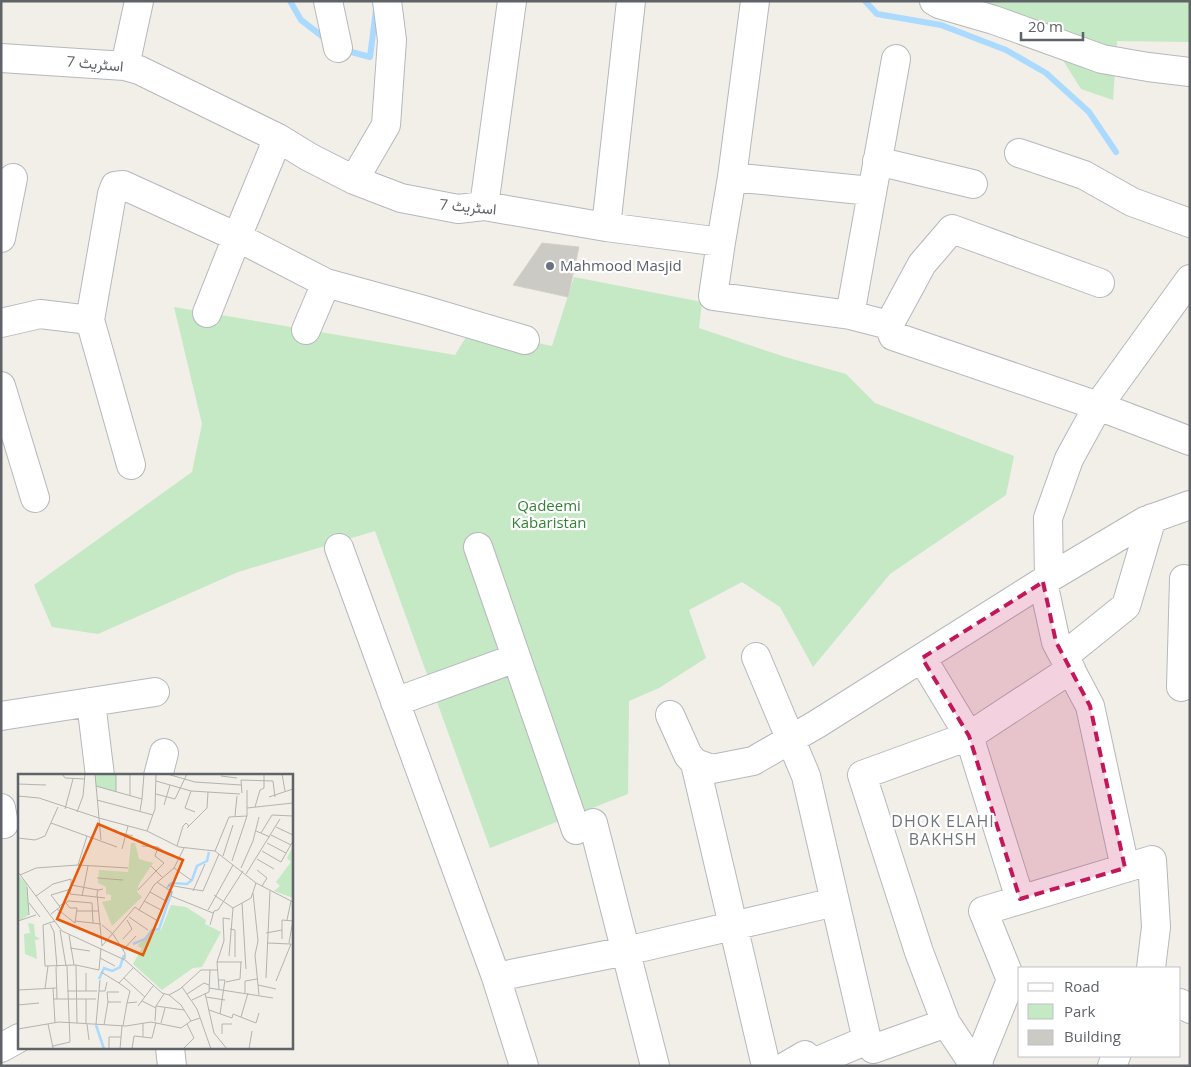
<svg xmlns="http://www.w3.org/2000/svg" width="1191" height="1067" viewBox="0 0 1191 1067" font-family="'Open Sans',Vazirmatn,sans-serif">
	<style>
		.green { fill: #c5e8c5 }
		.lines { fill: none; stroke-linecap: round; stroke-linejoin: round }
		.stream { stroke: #aadaff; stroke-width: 6 }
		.building { fill: #cccac5; stroke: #d6d1c6 }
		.minor-casing { stroke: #b5b8bc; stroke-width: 30 }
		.minor { stroke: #fff; stroke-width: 28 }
		.marked { fill: #c2185b; fill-opacity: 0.2; stroke: #c2185b; stroke-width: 4; stroke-dasharray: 10 6; stroke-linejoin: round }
		.worship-dot { fill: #6b7280; stroke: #fff; stroke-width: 2 }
		.labels { text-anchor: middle; stroke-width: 4.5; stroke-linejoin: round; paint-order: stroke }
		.street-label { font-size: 15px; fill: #5f6368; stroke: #fff }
		.worship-label { font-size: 15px; fill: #5b616d; stroke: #fff; text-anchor: start }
		.park-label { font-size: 15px; fill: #348238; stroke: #fff }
		.neighbourhood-label { font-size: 16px; letter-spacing: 1px; fill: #70757a; stroke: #fff }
		.inset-river { fill: none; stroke: #aadaff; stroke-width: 2.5 }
		.inset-road { fill: none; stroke: #b3b3b1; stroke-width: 1 }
		.view { fill: #e8590c; fill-opacity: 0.15; stroke: #e8590c; stroke-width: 2.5 }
		.inset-edge { fill: none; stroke: #5f6368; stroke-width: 2.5 }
	</style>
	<rect width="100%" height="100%" fill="#f1efe8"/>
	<path class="green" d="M944 1H1190V42L1117 41 1113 100 1081 89 1054 46Z
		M574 277 702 302 699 328 785 357 846 374 875 403 1014 456 1006 495 890 574 813 667 780 607 742 582 689 610 706 658 659 688 629 701 628 794 490 848 375 531 238 572 98 634 52 627 34 585 192 472 202 424 174 307 455 355 471 329 552 346Z"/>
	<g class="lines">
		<path class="stream" d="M290 1 301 20 327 40
			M865 1 877 14 941 25 1006 50 1046 73 1089 112 1116 152
			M344 50 370 57 376 10"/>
	</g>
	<path class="building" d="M542 243 579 247 568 297 513 285Z"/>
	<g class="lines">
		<g class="minor-casing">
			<path id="minor" d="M328 1 338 48
				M934 1 939 4 994 20 1102 59 1148 67 1190 72
				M1 58 125 66 139 70 278 138 309 157 354 180 401 198 458 209 484 206 606 227 721 242 732 177 755 1
				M125 66 139 1
				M278 138 237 237 326 283 424 310 525 340
				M1019 153 1084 175 1132 202 1190 223
				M877 161 973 184
				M732 177 871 191
				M354 180 386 125 392 40 387 1
				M484 206 512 1
				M606 227 631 1
				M1 238 13 178
				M721 242 713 296 850 315 889 325 893 336 1098 406 1190 441
				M850 315 896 59
				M90 320 131 465
				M1 323 40 314 90 320 112 194 115 186 123 185 237 237 207 313
				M889 325 922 264 952 229 1100 283
				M306 330 326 283
				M1 386 35 498
				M478 547 576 830
				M339 548 496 977 524 1066
				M1049 578 1048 518 1069 459 1098 406 1190 279
				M1043 582 1056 642 1090 706 1125 868
				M1064 656 1126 606 1152 518
				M756 657 806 776 867 1040 813 1063
				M922 658 969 736 1020 899
				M1181 687 1184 579
				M91 702 100 776
				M395 702 516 658
				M670 715 688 755 695 763 712 769 753 761 817 724 1039 584 1145 521 1190 505
				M1 716 155 692
				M695 763 766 1066
				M158 776 164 753
				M1 808 4 824
				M593 823 655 1066
				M496 977 626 951 835 902
				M1180 1003 1190 1009
				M867 1040 873 1049 946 1023
				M1 1048 19 1038
				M170 1048 172 1066
				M977 1064 1011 980 983 911 1152 860 1156 927 1151 968
				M786 1066 805 1055 815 1066
				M979 1066 972 1062 946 1023 919 952 862 775 969 736 1071 669
				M1112 1066 1116 1056"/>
		</g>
		<use href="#minor" class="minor"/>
	</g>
	<path class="marked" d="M1043 582 1056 642 1090 706 1125 868 1020 899 969 736 922 658Z"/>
	<circle class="worship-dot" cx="550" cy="266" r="5"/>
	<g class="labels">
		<g class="street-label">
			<text transform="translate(95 64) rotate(5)" y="5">اسٹریٹ 7</text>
			<text transform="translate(468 207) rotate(5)" y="5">اسٹریٹ 7</text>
		</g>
		<g class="worship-label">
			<text x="560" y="271">Mahmood Masjid</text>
		</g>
		<g class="park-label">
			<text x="549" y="511">Qadeemi<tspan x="549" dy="17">Kabaristan</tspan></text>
		</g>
		<g class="neighbourhood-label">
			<text x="943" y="827">DHOK ELAHI<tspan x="943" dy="18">BAKHSH</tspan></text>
		</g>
	</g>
	<g transform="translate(18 774)">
		<rect width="275" height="275" fill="#f1efe8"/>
		<path d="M77 1H98V18L78 12ZM113 69H117L121 85 135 89 121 110 119 118 124 123 94 152 84 128 93 126V121L88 120V113L80 109 81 96 110 98ZM275 72V124L256 117 262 112 258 108 273 88 269 84ZM0 101 9 110 11 141 0 147ZM153 131 168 133 188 146 187 150 203 158 184 193 175 194 144 216 115 190 124 174 119 172 135 157 143 156ZM10 149 16 150 17 162 22 165 17 166 19 185 7 180 6 160 12 159Z" fill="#c5e8c5"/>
		<path class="inset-river" d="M149 114 153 109 169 110 174 106 179 92 189 87 191 78M115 170 127 165 134 156 141 155 154 117M81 205 86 194 94 197 102 193 106 181M78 251 86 275"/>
		<path class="inset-road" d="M44 0 47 4 67 5M77 0 83 66M112 0V22M149 0 177 8 223 11M264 0 267 17M203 2 219 4M138 7 173 17 222 20M0 10 28 11M78 12 124 25 122 37M173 17 167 34 177 38M98 18V0M224 19 223 6 255 7 257 23M138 20 157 25 169 0M0 22 21 24 81 44M251 23 275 15M124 25 126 0M79 26 135 41M146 31 152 11M237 33 242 16 246 14V0M229 34 275 29M47 35 55 5M59 38 65 22 67 0M217 42 219 22M81 44 129 57 161 73 197 77 238 109 275 128M33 49 99 73M258 53 275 61M169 54 189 34 190 18M129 57 137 35 138 0M238 57 252 63M99 58 115 62M243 59 254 41 275 42M253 61 273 71M69 62 60 91 110 94M0 64 17 66 27 62 40 33M249 69 268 79M124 72 140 73M159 72 165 52 168 49 171 52M104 75 110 52M197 77 211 43 229 42M244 77 263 88 275 67M205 82 215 51M239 85 256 95M214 87 229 42V16M133 92 138 97 146 89 137 82 140 73 151 81M156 94 173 106M223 94 235 67 241 43M239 96 249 104 244 112M0 98 44 157 107 186 144 219 151 221 162 215 183 196H200M228 100 262 45M2 101 18 94 60 91M79 104 105 106M139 108 154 118 153 122 195 139M53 111 80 116M150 111 185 117 201 80M9 113 11 141M52 115V120L87 124M120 116 138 97 145 104M175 117 187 90M132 118 148 127M235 119 240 167 237 181 241 221M196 121 215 134M18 122 35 110 53 105V115L33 121 42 133 33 140M64 122 70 92M126 127 145 137M11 129 22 143M224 129 228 195M41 132 51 127 74 129 75 149M215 134 233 124 238 109M39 135 57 149 59 134H52L47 128M190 136 215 91M58 137H81M111 143 130 156M269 146 273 127M0 147 18 141M37 147 25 151 27 192 58 191 81 196 83 174M57 147 83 150M140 147 121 136 136 111 156 94 166 74M32 150 36 158 39 193M84 151 95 160 107 179V185M192 151 196 137 200 136 225 97M212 155 217 156V183M42 156 48 192M248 159 264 156M51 161 56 191M105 165 114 155 109 146M264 165V146L275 147M249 169 273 170 258 207M271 169 275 146M84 172 79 120 80 116 85 115M84 172 117 133 121 136M52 174 72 177M105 176 118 162M211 182 215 134M82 184 97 192M199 188H224M58 191 59 249M38 193 39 225M83 198 101 209 116 193M68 199V217M106 204 127 223M248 204 252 117M200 206H207L202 240M208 208 222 205 223 188M101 209 112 217 109 229M240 211 258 215M164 213 179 235 193 275M35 214 37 249M191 214 255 224M27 215 30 192M201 215 199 188 206 167 205 144 212 145M0 216 38 214M49 217H79M81 217H87L89 208M187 219 196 259 209 275M227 219V207L239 205M169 220 186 209 191 211M151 221 163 231 173 247 182 244M188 223 207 226M35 225H78M68 225V249M174 226 191 218 192 196M124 227 138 234M90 228 89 218H101M0 231 21 229M120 232 135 212M138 232 166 236M191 236 214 244 215 240 238 249 241 239M223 243 230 219M137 247 138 232 146 220M143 249 147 234M30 250 35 274M69 250 71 266M78 250 82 206M86 251 90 228H103M105 252 109 229 119 228M0 255 41 248 108 252 133 248 163 254 173 247M204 260V250H214M125 263 134 264 138 248M35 272 52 268 49 192M91 275V263H103M102 275 104 252M114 275 116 262 125 263V249M165 275 176 264 169 250M231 275 234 257"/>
		<path class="view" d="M80 50 165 86 125 181 39 145Z"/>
		<rect width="275" height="275" class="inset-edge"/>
	</g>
	<rect width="1191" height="1067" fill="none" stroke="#5f6368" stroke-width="5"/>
	<rect x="1018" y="967" width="162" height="90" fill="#ffffff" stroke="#bfc1c3"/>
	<rect x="1028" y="983" width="25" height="8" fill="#ffffff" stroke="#bfc1c3"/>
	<text x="1064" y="992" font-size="15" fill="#5f6368">Road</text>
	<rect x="1028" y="1004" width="25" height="15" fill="#c5e8c5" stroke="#bfc1c3"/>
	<text x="1064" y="1017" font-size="15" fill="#5f6368">Park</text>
	<rect x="1028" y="1030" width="25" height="15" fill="#cccac5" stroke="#bfc1c3"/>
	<text x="1064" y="1042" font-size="15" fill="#5f6368">Building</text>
	<path d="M1021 32v8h62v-8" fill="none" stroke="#5f6368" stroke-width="2.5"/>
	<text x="1028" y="32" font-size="15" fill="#5f6368" stroke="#ffffff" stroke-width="4" paint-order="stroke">20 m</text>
</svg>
